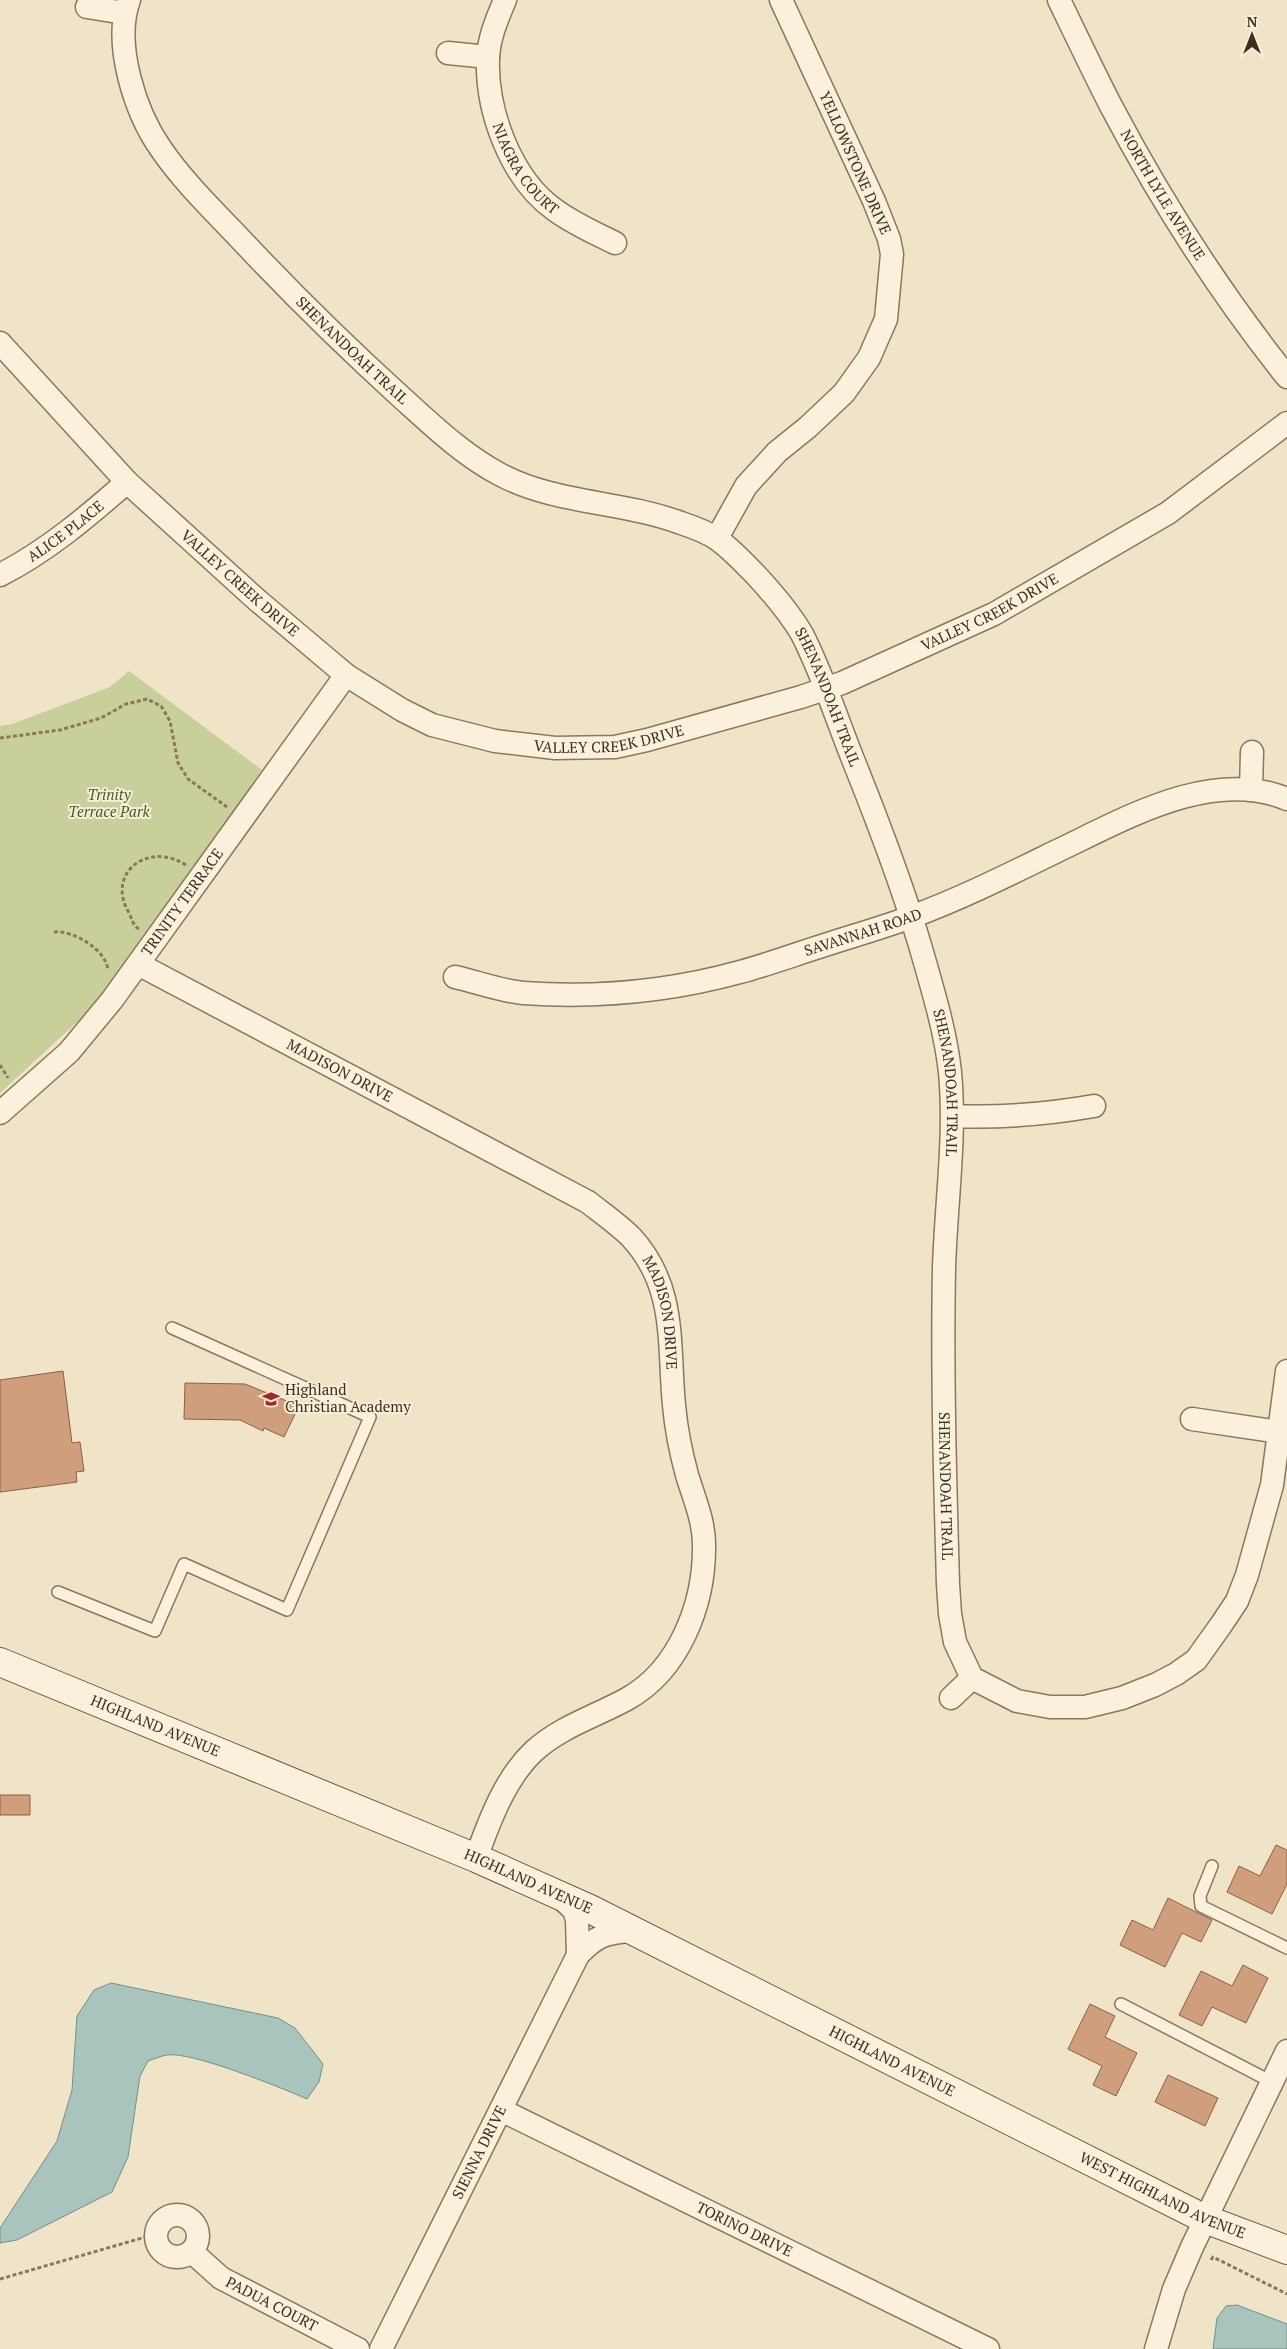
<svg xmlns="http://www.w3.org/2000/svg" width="1287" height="2349" viewBox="0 0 1287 2349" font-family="'PT Serif',serif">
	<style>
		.green { fill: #c9cf9b }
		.water { fill: #a9c4bc; stroke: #6f938a }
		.building { fill: #cf9f7d; stroke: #8d5f41 }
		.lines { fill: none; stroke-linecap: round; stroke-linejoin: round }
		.service-casing { stroke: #8d765c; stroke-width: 14 }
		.minor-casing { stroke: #8d765c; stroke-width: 25 }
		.secondary-casing { stroke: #6f573f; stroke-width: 30 }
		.path { stroke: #8d765c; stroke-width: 3; stroke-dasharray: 4 2.5; stroke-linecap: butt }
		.service { stroke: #faf1dc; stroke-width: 11 }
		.minor { stroke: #faf1dc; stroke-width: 22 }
		.secondary { stroke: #faf1dc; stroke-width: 28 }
		.labels { text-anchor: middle; stroke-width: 4; stroke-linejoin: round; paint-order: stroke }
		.street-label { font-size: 15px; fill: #3d2e20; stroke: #f7eed8 }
		.park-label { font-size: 15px; font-style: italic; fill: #4d5a26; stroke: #f7eed8 }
		.poi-label { font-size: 15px; fill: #3d2e20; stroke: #f7eed8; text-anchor: start }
	</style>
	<rect width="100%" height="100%" fill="#f0e4c8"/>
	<path class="green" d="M129 671 262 770 166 910 88 1012 0 1093V726L12 724 110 687Z"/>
	<path class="water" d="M111 1983 278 2018 295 2028 323 2064 319 2082 307 2099C282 2088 191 2051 167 2055 161 2056 154 2059 148 2061L140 2076 128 2157 112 2192 17 2240 0 2243V2228L57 2141 72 2090 77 2016 94 1990Z
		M1237 2305 1287 2324V2349H1213L1217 2318 1226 2306Z"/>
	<path class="building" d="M63 1371 72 1443 80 1442 84 1471 76 1472 77 1482 0 1492V1380Z
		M185 1383 245 1384 299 1406 284 1437 264 1428 263 1431 240 1420 184 1419Z
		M0 1795H30V1815H0Z
		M1276 1845 1287 1850V1884L1272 1914 1227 1892 1239 1866 1260 1876Z
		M1168 1898 1212 1920 1201 1942 1182 1933 1165 1967 1120 1945 1132 1920 1153 1930Z
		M1243 1965 1268 1978 1246 2023 1212 2007 1202 2026 1179 2015 1201 1971 1232 1986Z
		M1090 2004 1115 2016 1105 2037 1137 2053 1116 2096 1093 2085 1102 2066 1068 2049Z
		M1168 2075 1218 2098 1205 2126 1155 2102Z"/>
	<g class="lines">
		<g class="service-casing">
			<path id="service" d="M58 1592 155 1631 184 1564 287 1610 370 1417 172 1328
				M1212 1866 1200 1896 1201 1906 1287 1948
				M1121 2004 1272 2082"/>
		</g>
		<g class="minor-casing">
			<g id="minor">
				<path id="s1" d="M129 0C113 44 135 112 161 149 185 184 217 214 246 245 296 298 347 348 401 397 432 425 463 455 501 475 556 504 622 501 681 523 693 527 707 532 717 539 730 548 742 561 753 572 771 591 789 612 802 634 823 675 837 720 854 762 881 829 907 897 926 966 936 1001 946 1036 950 1072 956 1137 946 1203 944 1268 942 1373 945 1479 948 1584L950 1614 955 1642 972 1678 1017 1701 1050 1707H1085L1122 1698 1155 1685 1176 1674 1196 1660 1221 1625 1237 1601 1247 1575 1272 1485 1287 1371"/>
				<path id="s2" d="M505 0C497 19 489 37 488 58 486 111 511 179 555 210 574 224 595 233 615 243"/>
				<path id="s3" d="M1059 0C1076 35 1093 71 1111 106 1161 201 1220 293 1287 377"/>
				<path d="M87 7 124 13"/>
				<path d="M448 53 488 57"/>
				<path id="s4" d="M0 343 127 482 257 600 346 675 402 710 432 725 495 741 555 748 615 747 647 740 801 697 842 683 994 614 1168 513 1287 423"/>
				<path d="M717 538 746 486 777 452 808 427 844 393 869 358 886 319 892 254 889 239 874 201 781 0"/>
				<path id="s5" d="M0 575C47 551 87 517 127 482"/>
				<path d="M1251 790 1252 752"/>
				<path id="s6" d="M140 965 588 1202C602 1213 618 1224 631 1237 677 1287 668 1343 674 1405 676 1428 681 1453 687 1475 694 1498 705 1523 704 1548 704 1605 679 1670 627 1699 596 1716 560 1727 534 1751 505 1778 489 1822 476 1858"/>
				<path id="s7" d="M455 977C477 982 501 991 523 993 595 998 671 991 740 972 770 964 799 953 828 944 856 935 884 927 911 917 960 899 1008 875 1055 852 1123 820 1211 767 1287 799"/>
				<path id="s8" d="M0 1113 69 1052 112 1000 346 675"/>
				<path d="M953 1116C999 1118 1048 1114 1094 1106"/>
				<path d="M1192 1419 1279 1432"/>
				<path d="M951 1698 972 1678"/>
				<path d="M559 1896 574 1910 577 1920 578 1955"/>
				<path id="s9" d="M501 2110 988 2349"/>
				<circle cx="177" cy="2236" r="21"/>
				<path id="s10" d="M192 2252 221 2278 358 2349"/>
				<path id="s11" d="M381 2349 578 1955C596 1936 606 1932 633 1931"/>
				<path d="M1156 2349 1174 2289 1192 2247 1287 2051"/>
			</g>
		</g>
		<g class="secondary-casing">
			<g id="secondary">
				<path id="s12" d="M0 1662 476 1858 590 1909 1205 2219 1287 2250"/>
			</g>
		</g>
		<path class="path" d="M0 738 60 730 101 718 126 704 147 699 161 706 170 721 178 763 188 779 227 807
			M139 929C133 926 132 919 129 913 105 872 149 841 186 865
			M54 932C74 930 106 950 108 970
			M0 1065 8 1078
			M1211 2260 1213 2257 1287 2294
			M0 2279 156 2234"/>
		<use href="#service" class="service"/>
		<use href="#minor" class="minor"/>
		<use href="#secondary" class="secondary"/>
	</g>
	<defs>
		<g id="school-bare" transform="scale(1.35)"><path d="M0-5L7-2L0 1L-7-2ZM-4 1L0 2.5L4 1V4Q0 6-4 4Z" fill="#9e2a2b" stroke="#f7eed8" stroke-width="2.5" paint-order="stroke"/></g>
	</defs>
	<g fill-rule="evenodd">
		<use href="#school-bare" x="271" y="1399"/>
	</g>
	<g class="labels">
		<g class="street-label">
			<text transform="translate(855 163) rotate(66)" y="5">YELLOWSTONE DRIVE</text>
			<text dy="5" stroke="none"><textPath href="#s2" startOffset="181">NIAGRA COURT</textPath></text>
			<text dy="5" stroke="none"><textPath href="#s3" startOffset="221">NORTH LYLE AVENUE</textPath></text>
			<text dy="5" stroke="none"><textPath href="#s1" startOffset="435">SHENANDOAH TRAIL</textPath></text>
			<text dy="5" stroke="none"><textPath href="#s5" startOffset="79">ALICE PLACE</textPath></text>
			<text dy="5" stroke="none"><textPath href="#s4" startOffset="340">VALLEY CREEK DRIVE</textPath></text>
			<text dy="5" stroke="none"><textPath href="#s4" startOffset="1165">VALLEY CREEK DRIVE</textPath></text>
			<text dy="5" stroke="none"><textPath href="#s1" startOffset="1052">SHENANDOAH TRAIL</textPath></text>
			<text dy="5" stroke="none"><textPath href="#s4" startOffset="760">VALLEY CREEK DRIVE</textPath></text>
			<text dy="5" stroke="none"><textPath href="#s8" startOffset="280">TRINITY TERRACE</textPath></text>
			<text dy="5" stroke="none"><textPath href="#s7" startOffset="418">SAVANNAH ROAD</textPath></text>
			<text dy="5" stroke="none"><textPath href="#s6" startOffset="226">MADISON DRIVE</textPath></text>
			<text dy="5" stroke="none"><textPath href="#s1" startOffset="1458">SHENANDOAH TRAIL</textPath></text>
			<text dy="5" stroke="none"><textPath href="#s6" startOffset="646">MADISON DRIVE</textPath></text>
			<text dy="5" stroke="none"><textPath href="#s1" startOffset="1862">SHENANDOAH TRAIL</textPath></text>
			<text dy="5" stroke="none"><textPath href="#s12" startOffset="168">HIGHLAND AVENUE</textPath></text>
			<text dy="5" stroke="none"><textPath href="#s12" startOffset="572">HIGHLAND AVENUE</textPath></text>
			<text dy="5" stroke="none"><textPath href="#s12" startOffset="978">HIGHLAND AVENUE</textPath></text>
			<text dy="5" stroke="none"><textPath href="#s11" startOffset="220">SIENNA DRIVE</textPath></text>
			<text dy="5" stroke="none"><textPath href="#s12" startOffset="1280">WEST HIGHLAND AVENUE</textPath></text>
			<text dy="5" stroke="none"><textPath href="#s9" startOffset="271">TORINO DRIVE</textPath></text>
			<text dy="5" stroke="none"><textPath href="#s10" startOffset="96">PADUA COURT</textPath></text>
		</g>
		<g class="park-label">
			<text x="109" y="800">Trinity<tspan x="109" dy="17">Terrace Park</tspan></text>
		</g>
		<g class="poi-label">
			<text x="285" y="1395">Highland<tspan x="285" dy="17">Christian Academy</tspan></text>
		</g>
	</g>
	<g transform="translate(1252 35)" stroke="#f7eed8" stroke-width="4" paint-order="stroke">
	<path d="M0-4L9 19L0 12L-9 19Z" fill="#3d2e20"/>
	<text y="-8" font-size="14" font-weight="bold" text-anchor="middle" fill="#3d2e20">N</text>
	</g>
</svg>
